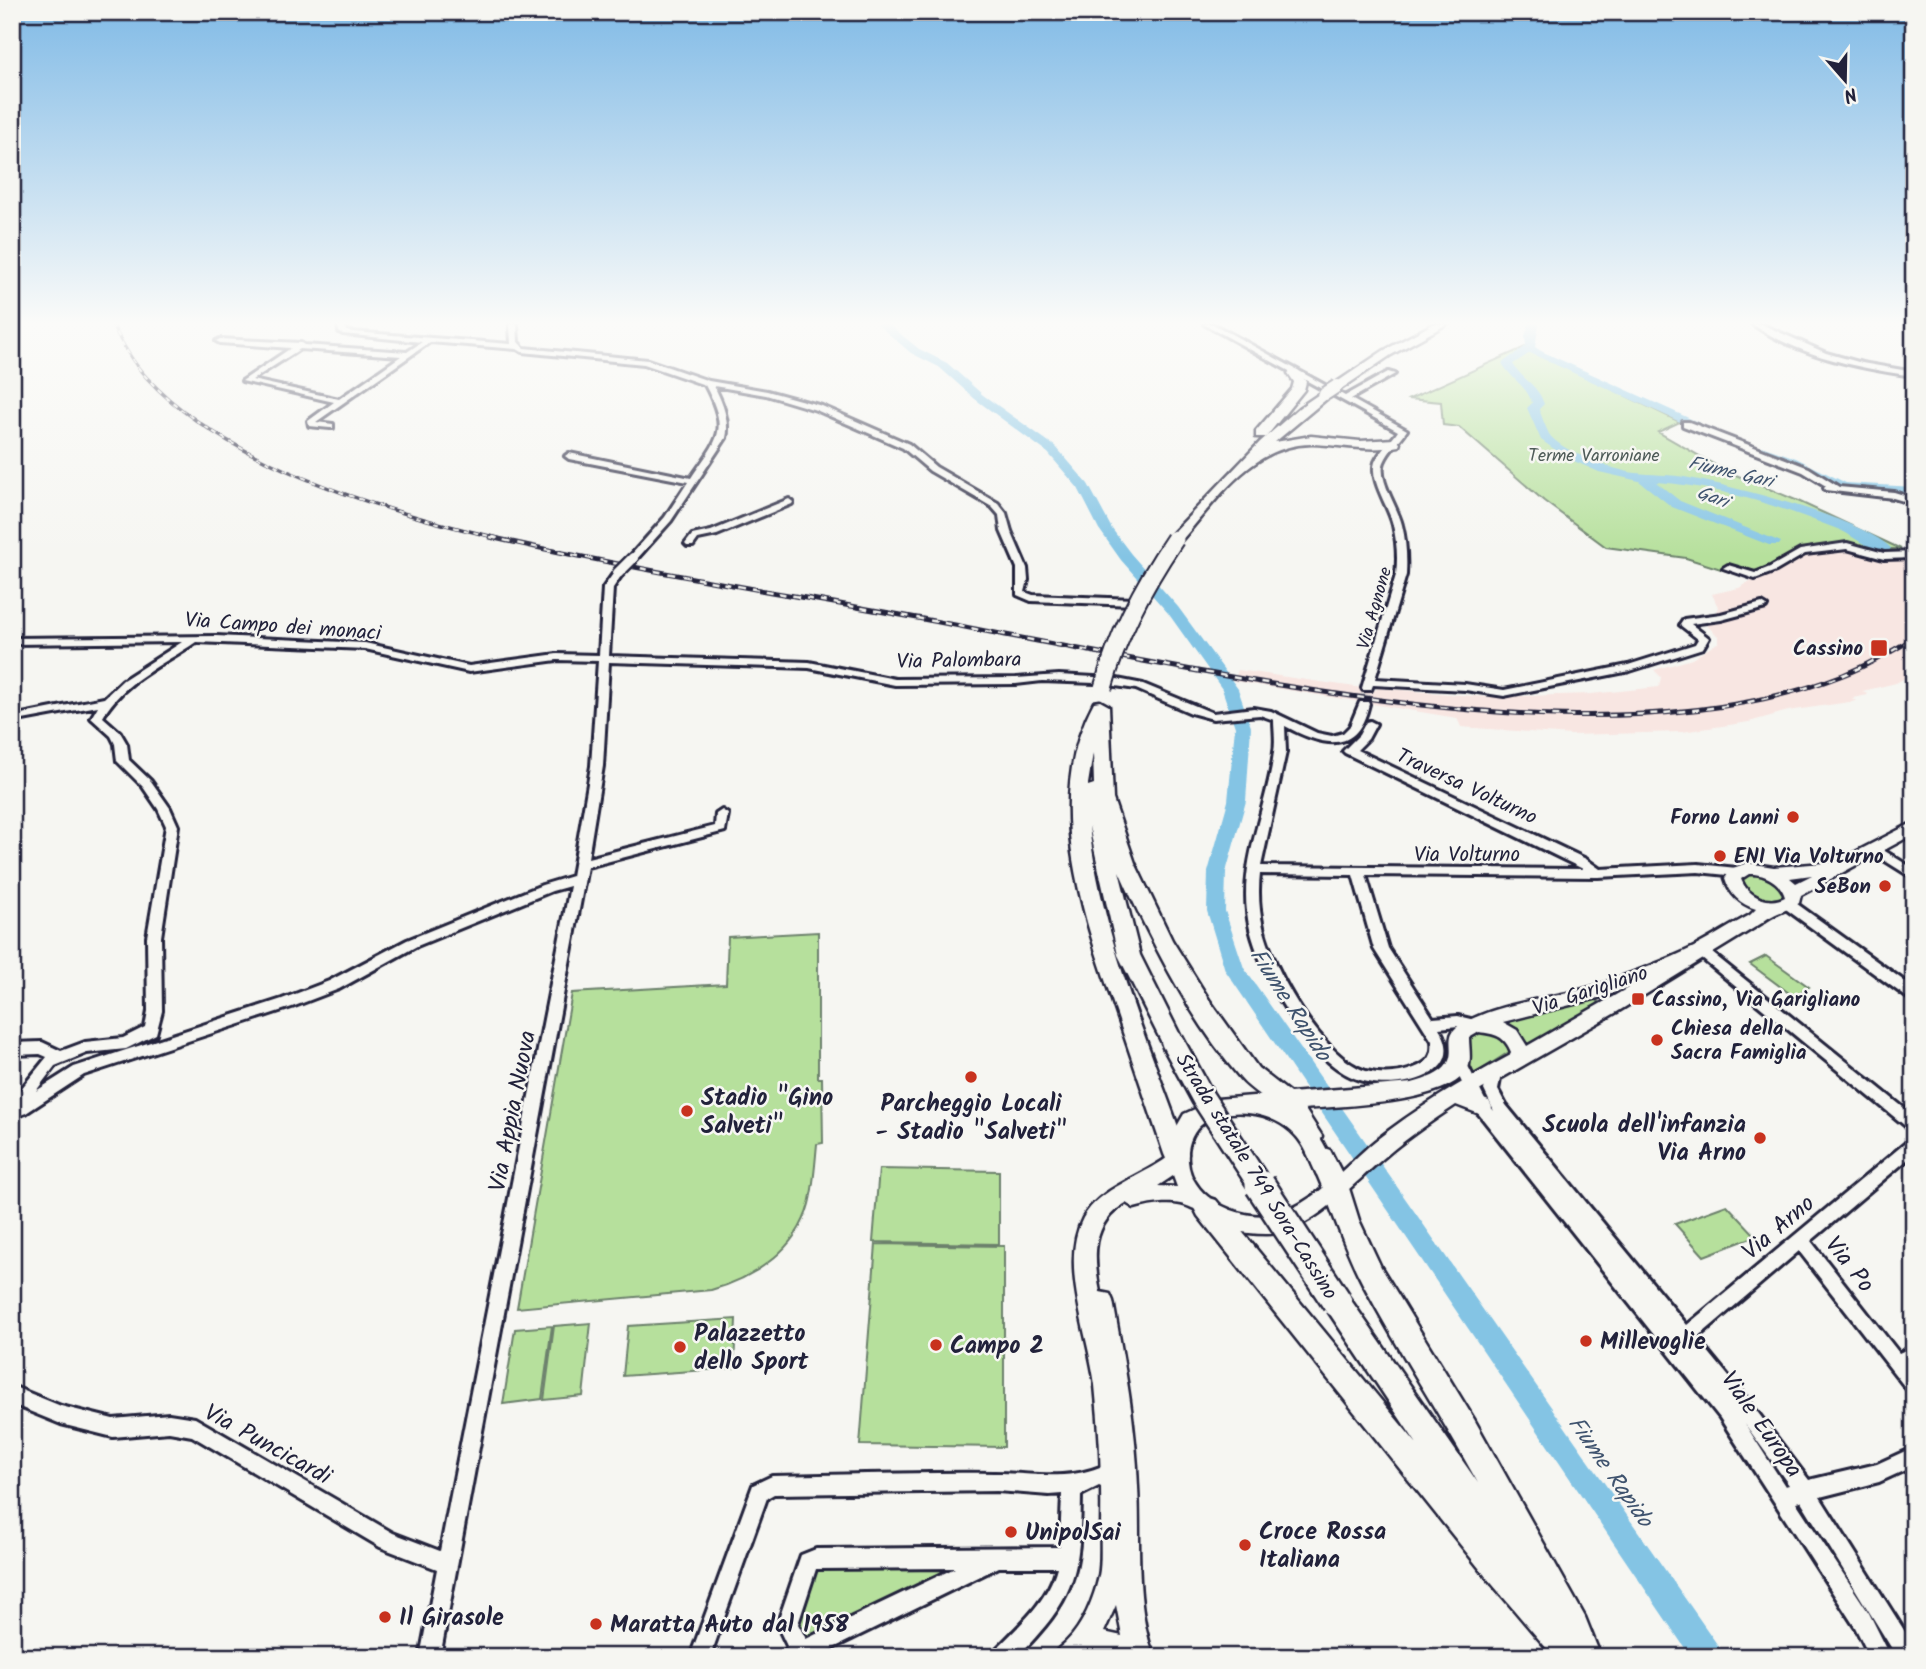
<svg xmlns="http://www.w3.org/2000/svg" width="1926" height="1669" viewBox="0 0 1926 1669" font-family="Kalam,sans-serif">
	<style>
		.built { fill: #f8e6e2 }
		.green { fill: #b6e09c; stroke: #6c816c; stroke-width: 2 }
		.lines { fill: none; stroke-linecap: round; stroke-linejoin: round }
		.river { fill: #84c4e4; fill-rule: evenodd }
		.minor-tunnel { stroke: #cccccd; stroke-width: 10; stroke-dasharray: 10 5; stroke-linecap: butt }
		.minor-casing { stroke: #22223b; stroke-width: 6 }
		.major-casing { stroke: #22223b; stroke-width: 5 }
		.highway-casing { stroke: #22223b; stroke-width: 5 }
		.minor { fill: #f6f6f2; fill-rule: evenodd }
		.major { fill: #f6f6f2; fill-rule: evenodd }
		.highway { fill: #f6f6f2; fill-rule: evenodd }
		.rail-far1-casing { stroke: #22223b; stroke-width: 3.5 }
		.rail-casing { stroke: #22223b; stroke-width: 5 }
		.rail-far1 { stroke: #f6f6f2; stroke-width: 2; stroke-dasharray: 5; stroke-linecap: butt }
		.rail { stroke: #f6f6f2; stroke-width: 2.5; stroke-dasharray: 7; stroke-linecap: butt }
		.minor-bridge-casing { stroke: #22223b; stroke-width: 15; stroke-linecap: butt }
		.highway-bridge-far3-casing { stroke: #22223b; stroke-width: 16; stroke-linecap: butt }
		.highway-bridge-far2-casing { stroke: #22223b; stroke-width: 21; stroke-linecap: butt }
		.highway-bridge-far1-casing { stroke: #22223b; stroke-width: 27; stroke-linecap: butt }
		.highway-bridge-casing { stroke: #22223b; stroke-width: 34; stroke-linecap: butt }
		.minor-bridge { stroke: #f6f6f2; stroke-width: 10 }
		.highway-bridge-far3 { stroke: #f6f6f2; stroke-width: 12 }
		.highway-bridge-far2 { stroke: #f6f6f2; stroke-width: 17 }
		.highway-bridge-far1 { stroke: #f6f6f2; stroke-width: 22 }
		.highway-bridge { stroke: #f6f6f2; stroke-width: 29 }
		.poi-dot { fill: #c8321e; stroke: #f6f6f2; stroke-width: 2.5 }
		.labels { text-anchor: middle; stroke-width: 5; stroke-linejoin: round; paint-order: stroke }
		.far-park-label { font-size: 18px; fill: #4e5b58; stroke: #f6f6f2 }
		.far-street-label { font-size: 18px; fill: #22223b; stroke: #f6f6f2 }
		.far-water-label { font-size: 19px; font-style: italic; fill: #3f536e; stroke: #f6f6f2 }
		.street-label { font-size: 21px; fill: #22223b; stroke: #f6f6f2 }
		.poi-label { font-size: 21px; font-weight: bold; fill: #22223b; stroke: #f6f6f2; text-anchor: end }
		.water-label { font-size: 23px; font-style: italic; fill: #3f536e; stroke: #f6f6f2 }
		.near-poi-label { font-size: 24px; font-weight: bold; fill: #22223b; stroke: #f6f6f2; text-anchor: start }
		.near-street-label { font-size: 24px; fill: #22223b; stroke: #f6f6f2 }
	</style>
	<rect width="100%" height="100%" fill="#f6f6f2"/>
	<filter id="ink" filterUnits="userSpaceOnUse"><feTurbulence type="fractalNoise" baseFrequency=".0143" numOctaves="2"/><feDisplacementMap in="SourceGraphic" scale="14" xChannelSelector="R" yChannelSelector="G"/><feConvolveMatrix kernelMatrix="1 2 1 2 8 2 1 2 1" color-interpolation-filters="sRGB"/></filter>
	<g filter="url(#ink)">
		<path class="built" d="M1843 549 1914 554V673L1896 683 1863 691 1868 695 1852 698 1856 701 1788 711 1749 722 1682 732 1571 735 1461 727 1457 718 1234 681 1238 670 1376 690 1377 688 1486 697 1591 694 1659 687 1661 677 1654 670 1692 659 1719 642 1718 636 1704 623 1713 618 1718 607 1712 594 1739 588 1748 582 1774 574 1810 554Z"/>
		<path class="green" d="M1525 347 1680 422 1658 432 1724 470 1798 501 1901 549H1823L1743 576 1686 558 1606 547 1544 501 1459 427 1443 425 1441 402 1409 399Z
			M1750 875C1764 874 1773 879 1783 889L1782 897 1767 900 1749 892 1743 880Z
			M818 932V1078H822L823 1143 817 1144C815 1164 814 1185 809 1204 797 1250 754 1278 711 1290L517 1308 572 993 726 984 728 937Z
			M1766 956 1809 987 1793 996 1750 964Z
			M1595 998 1600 1004 1527 1046 1517 1030 1501 1021Z
			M1479 1030H1496L1512 1050 1473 1075 1466 1053 1467 1039Z
			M879 1169 999 1171V1244L873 1242Z
			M1727 1205 1756 1236 1704 1256 1675 1224Z
			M876 1244 1004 1246V1447L860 1445Z
			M736 1319 734 1368 623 1376 628 1326Z
			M591 1323 583 1396 544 1400 554 1326Z
			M552 1326 542 1399 503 1404 515 1329Z
			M952 1567V1574L814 1639 806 1637 797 1621 811 1569Z"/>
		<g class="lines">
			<path class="river" d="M877 324H888L919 349 947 363 983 395 1056 447 1088 484 1112 529 1131 554 1178 607 1238 689 1251 727 1246 801 1226 872 1225 911 1244 968 1719 1647 1724 1657H1691L1225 970 1207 911 1208 872 1228 801 1235 727 1222 689 1168 613 1121 560 1099 529 1078 488 1048 453 975 399 939 367 911 353Z
				M1529 324H1539L1535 347 1541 351 1715 430 1709 433 1691 427 1530 353 1513 364C1524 382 1537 383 1544 404L1539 409C1542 417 1545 426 1549 434 1560 451 1615 471 1636 473 1651 475 1668 474 1684 477 1729 485 1861 518 1891 548L1889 551C1873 554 1854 536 1840 530 1782 507 1718 486 1656 482L1680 501 1781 542 1779 545H1769L1672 507 1639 481 1599 472 1567 458 1541 440 1527 408 1532 403C1527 386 1511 379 1502 363L1526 346 1525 336Z
				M1761 446 1796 458 1846 483 1914 487V495L1839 490 1788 464 1757 453V447Z"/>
			<path class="minor-tunnel" d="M1364 704 1367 688"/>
			<g class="minor-casing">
				<path id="minor" d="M338 324H345L346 331 353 332 511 344 510 324H517L518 342 524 348 648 360 709 381 767 391 822 406 909 444 936 467 998 503 1006 513 1011 531 1027 568 1028 580 1025 592 1033 595 1134 599 1139 602 1134 605 1031 601 1017 595V568L1001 531 999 515 992 507 930 471 903 448 816 410 766 395 714 386C722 401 730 421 726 438L671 521 636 560H630V556L665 517 688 482 569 459 565 456 569 453 691 478C718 438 730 432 705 385L644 364 522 352 517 349 430 342 316 422 333 424V428H330L309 426 308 421 334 402 242 381 291 348 220 343 216 341 220 339 301 343 304 345 407 352 422 342 343 334 339 332ZM300 349 401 356 339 399 252 380Z
					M1204 324H1213L1345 396 1388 372 1395 374 1351 399 1407 430C1400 441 1389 450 1384 462 1377 479 1398 507 1402 525 1406 541 1407 558 1406 575L1375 679 1465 684 1504 690 1628 665 1695 644 1698 639 1680 625 1684 619 1721 614 1762 603 1767 606 1766 608 1721 620 1691 624 1709 638 1703 648 1630 671 1504 696 1465 690 1373 685 1371 690H1363L1362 688 1396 575C1398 558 1397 542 1393 525 1389 507 1369 480 1375 462 1380 450 1391 442 1398 431Z
					M1752 324H1761L1826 353 1862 363 1914 372V376C1858 368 1799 356 1752 324Z
					M1683 422H1689L1809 468 1839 487 1894 492 1914 498V504L1893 498 1825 490 1824 488 1826 486 1803 472 1683 426Z
					M789 499 793 502 792 504 717 535 698 539 693 546H687L685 544 692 535 711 531Z
					M1847 543 1884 553 1914 552V558L1884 559 1847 549 1805 554 1776 571 1755 579 1723 568 1728 565 1755 573 1770 567 1800 550Z
					M618 570 623 573 613 588 609 656 809 662 895 679 1016 678 1059 675 1112 678 1143 684 1213 713 1254 708 1271 711 1317 733 1332 736 1343 733 1350 726 1360 702H1368L1369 704C1357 756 1322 746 1285 726L1286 752 1261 866 1583 869 1345 753 1343 751 1359 735 1366 722 1370 721 1376 724 1368 739 1357 750 1586 859 1600 869 1698 864 1737 868 1743 872 1737 876 1698 872 1598 877 1366 875 1388 948 1433 1018 1458 1016 1483 1022 1485 1026 1483 1030 1478 1031 1458 1026 1439 1028C1472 1080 1387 1093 1354 1078 1306 1058 1262 977 1250 929 1235 867 1267 812 1274 752 1276 741 1274 730 1274 720L1260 715 1213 719 1191 713 1136 689 1095 683 1042 681 1016 684 895 685 809 668 609 662 603 766 588 858 715 826 716 814 722 810 728 814 725 831 587 867 440 1657H420L437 1569 380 1547 192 1436 169 1432 113 1437 61 1424 12 1404V1386L61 1406 113 1419 169 1414 195 1418 393 1533 440 1551 570 886 552 891 417 946 339 989 292 1007 84 1075 26 1113 12 1118V1100L47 1057 40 1054 12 1055V1043L42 1042 61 1051 85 1042 123 1038 145 1027 148 1011 147 937 166 826 158 809 143 787 117 761 115 744 111 736 91 718 98 706 12 722V716L104 698 123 680 182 642 12 644V638L216 636 365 643 469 666 557 654 599 655 603 588 615 571ZM196 642 365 649 469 672 557 660 598 661 591 766 572 876 542 885 407 940 329 981 282 999 74 1067 36 1091 55 1066 87 1053 126 1049 156 1034 162 1011 161 937 178 826 170 808 151 781 129 760 127 744 120 732 103 717C123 681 163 665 196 642ZM1260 874 1353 875 1374 949 1432 1041C1434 1056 1428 1063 1414 1068 1400 1074 1381 1075 1366 1071 1322 1057 1273 970 1263 927 1259 910 1258 892 1260 874Z
					M1875 845 1914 869V879L1871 852 1869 849 1871 846Z
					M1788 900 1793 901 1914 988V1000L1909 999 1783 907 1782 904Z
					M1701 946 1706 948 1914 1116V1131L1909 1129 1696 954 1694 951 1696 948Z
					M1460 1058 1465 1060 1485 1100 1494 1111 1484 1090 1489 1070 1494 1068 1499 1070 1501 1074 1498 1090 1506 1105 1687 1325 1909 1140 1914 1139V1154L1811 1241 1899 1353 1914 1346V1363L1910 1365 1914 1371V1393L1908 1391 1799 1251 1697 1338 1749 1401 1809 1480 1877 1464 1914 1447V1466L1879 1482 1820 1497 1914 1646V1657H1897L1801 1501 1796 1502 1869 1613 1891 1657H1870L1855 1627 1720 1418 1474 1108 1453 1064 1455 1060ZM1745 1424 1789 1485 1785 1486Z
					M1100 1467 1121 1477 1123 1484 1121 1491 1114 1493 1099 1486 1081 1495C1080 1576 1075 1598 1017 1657H992L995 1650C1019 1626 1048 1601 1057 1567H999L815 1657H782L785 1650 788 1648 777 1625 801 1555 816 1549 1060 1547 1062 1494 1049 1495 997 1491 774 1494 767 1498 710 1657H690L753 1485 772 1476C846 1475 920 1472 994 1473 1031 1473 1065 1481 1100 1467ZM955 1568 806 1639 798 1624 816 1569Z"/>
			</g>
			<g class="major-casing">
				<path id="major" d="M1914 822V834L1801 895 1799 903C1786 912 1774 912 1762 923L1617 1012 1472 1095 1489 1101 1492 1107 1489 1113 1482 1115 1456 1105C1432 1121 1408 1137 1386 1156 1354 1182 1311 1234 1266 1234 1244 1234 1219 1229 1200 1215 1197 1212 1196 1209 1192 1208 1176 1199 1151 1203 1134 1208L1126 1203C1091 1223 1093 1257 1100 1292L1110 1294 1113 1301C1124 1362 1136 1424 1138 1487 1141 1544 1134 1602 1154 1657H1053C1057 1648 1060 1648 1066 1642 1083 1626 1094 1598 1099 1576 1102 1561 1100 1544 1101 1528 1102 1480 1100 1432 1095 1385 1089 1336 1059 1264 1083 1218 1100 1187 1142 1177 1168 1157L1169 1140 1184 1114 1217 1099 1412 1083C1477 1066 1434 1040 1460 1025 1503 1000 1558 999 1604 983 1634 972 1666 961 1694 947 1713 937 1731 925 1750 915L1756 909C1740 904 1730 895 1725 878L1733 868 1747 863 1774 867 1836 862ZM1749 874C1764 873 1781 882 1785 897 1769 906 1747 896 1741 879ZM1812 875 1796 883 1790 878ZM1633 985 1527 1046 1517 1030 1503 1022 1606 996ZM1479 1032C1495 1034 1505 1036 1511 1052L1509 1056C1462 1081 1417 1108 1375 1141 1346 1165 1319 1199 1283 1212 1249 1225 1191 1202 1188 1161 1184 1107 1252 1102 1286 1127 1304 1140 1308 1156 1317 1175L1324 1177 1331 1175 1334 1169C1326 1143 1314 1124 1291 1110 1328 1106 1457 1106 1469 1065 1471 1057 1469 1046 1469 1038ZM1173 1176 1177 1187 1158 1186ZM1116 1605 1122 1636 1104 1632Z"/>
			</g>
			<g class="highway-casing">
				<path id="highway" d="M1433 324H1447L1391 355 1341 389 1331 386 1383 351Z
					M1294 369 1298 370 1306 382 1304 390 1266 437H1256V431L1292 389 1294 382 1288 373Z
					M1325 390 1329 391V397L1275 442 1311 436 1360 441 1394 439 1400 443 1399 446C1370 452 1342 445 1313 444 1253 443 1216 501 1180 542H1170L1168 539 1170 536 1260 442 1300 407Z
					M1100 701 1109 706 1113 799 1135 863 1172 940 1210 1001 1258 1068 1299 1100 1322 1136 1319 1143C1297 1150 1294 1126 1282 1113 1270 1100 1252 1092 1241 1079 1189 1018 1152 943 1119 871L1140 955 1183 1041 1180 1047 1172 1050 1164 1047 1118 955 1089 826C1102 939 1150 1047 1188 1154L1185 1161 1176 1164 1167 1161 1164 1154C1148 1107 1132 1059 1116 1012 1083 915 1041 800 1094 702ZM1093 753 1094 784 1088 786V784Z
					M1321 1147 1330 1150 1348 1185 1359 1220 1381 1267 1474 1419 1585 1617 1601 1657H1554L1487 1578 1198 1216 1194 1208 1198 1200 1207 1197 1216 1200 1417 1444 1328 1311 1324 1302 1328 1293 1337 1290 1346 1293 1478 1483C1441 1416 1399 1352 1363 1284 1341 1243 1329 1198 1309 1157L1312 1150Z"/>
			</g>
			<use href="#minor" class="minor"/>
			<use href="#major" class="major"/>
			<use href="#highway" class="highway"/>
			<g class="rail-far1-casing">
				<path id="rail-far1" d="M112 324C122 343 132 362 147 378 226 464 386 512 498 538"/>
			</g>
			<g class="rail-casing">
				<path id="rail" d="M490 537C642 572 796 595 949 624 1059 645 1169 667 1279 685 1452 713 1676 741 1843 675 1868 665 1891 652 1914 638"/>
			</g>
			<use href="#rail-far1" class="rail-far1"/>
			<use href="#rail" class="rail"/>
			<g class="minor-bridge-casing">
				<path id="minor-bridge" d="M618 573 633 558"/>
			</g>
			<g class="highway-bridge-far3-casing">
				<path id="highway-bridge-far3" d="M1325 394 1337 386"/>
			</g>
			<g class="highway-bridge-far2-casing">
				<path id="highway-bridge-far2" d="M1103 688C1118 633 1143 586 1175 539"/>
			</g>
			<g class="highway-bridge-far1-casing">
				<path id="highway-bridge-far1" d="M1172 1041 1203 1098 1261 1187"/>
			</g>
			<g class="highway-bridge-casing">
				<path id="highway-bridge" d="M1260 1185 1337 1302"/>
			</g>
			<use href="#minor-bridge" class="minor-bridge"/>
			<use href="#highway-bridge-far3" class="highway-bridge-far3"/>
			<use href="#highway-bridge-far2" class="highway-bridge-far2"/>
			<use href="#highway-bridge-far1" class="highway-bridge-far1"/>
			<use href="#highway-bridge" class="highway-bridge"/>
		</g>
	</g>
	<linearGradient id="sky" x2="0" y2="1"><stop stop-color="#80bae6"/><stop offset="0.58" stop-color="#fbfbf9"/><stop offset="1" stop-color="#fbfbf9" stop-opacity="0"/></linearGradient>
	<rect width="1926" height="557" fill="url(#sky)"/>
	<g class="poi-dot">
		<rect x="1870" y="639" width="18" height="18" rx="3.5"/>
		<circle cx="1793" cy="817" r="7"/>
		<circle cx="1720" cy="856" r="7"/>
		<circle cx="1885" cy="886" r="7"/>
		<rect x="1631" y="992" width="14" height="14" rx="3.5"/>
		<circle cx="1657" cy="1040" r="7"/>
		<circle cx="971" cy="1077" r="7"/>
		<circle cx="687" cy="1111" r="7"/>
		<circle cx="1760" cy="1138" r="7"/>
		<circle cx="1586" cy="1341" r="7"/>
		<circle cx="936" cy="1345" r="7"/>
		<circle cx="680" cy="1347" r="7"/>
		<circle cx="1011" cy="1532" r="7"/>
		<circle cx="1245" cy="1545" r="7"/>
		<circle cx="385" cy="1617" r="7"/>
		<circle cx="596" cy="1624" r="7"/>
	</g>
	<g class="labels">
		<g class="far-park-label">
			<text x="1594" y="461">Terme Varroniane</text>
		</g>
		<g class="far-street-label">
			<text transform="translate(1374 608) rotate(-74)" y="6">Via Agnone</text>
		</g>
		<g class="far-water-label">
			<text transform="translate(1731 471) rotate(13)" y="7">Fiume Gari</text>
			<text transform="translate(1713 496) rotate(21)" y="7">Gari</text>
		</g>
		<g class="street-label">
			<text transform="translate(283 626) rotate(4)" y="7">Via Campo dei monaci</text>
			<text transform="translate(959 660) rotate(-1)" y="7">Via Palombara</text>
			<text transform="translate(1467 786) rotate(25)" y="7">Traversa Volturno</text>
			<text x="1467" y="861">Via Volturno</text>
			<text transform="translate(1590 990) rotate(-18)" y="7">Via Garigliano</text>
			<text transform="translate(1257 1176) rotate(58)" y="7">Strada statale 749 Sora-Cassino</text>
		</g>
		<g class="poi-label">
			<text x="1863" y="655">Cassino</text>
			<text x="1779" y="824">Forno Lanni</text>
			<text x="1734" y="863" text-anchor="start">ENI Via Volturno</text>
			<text x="1871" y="893">SeBon</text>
			<text x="1652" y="1006" text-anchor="start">Cassino, Via Garigliano</text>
			<text x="1671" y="1035" text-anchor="start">Chiesa della<tspan x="1671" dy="24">Sacra Famiglia</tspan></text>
		</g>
		<g class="water-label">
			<text transform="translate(1291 1004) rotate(57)" y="8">Fiume Rapido</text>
			<text transform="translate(1611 1471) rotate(55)" y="8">Fiume Rapido</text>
		</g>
		<g class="near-poi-label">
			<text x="701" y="1105">Stadio "Gino<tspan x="701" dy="28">Salveti"</tspan></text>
			<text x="971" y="1111" text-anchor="middle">Parcheggio Locali<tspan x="971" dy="28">- Stadio "Salveti"</tspan></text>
			<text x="1746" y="1132" text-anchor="end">Scuola dell'infanzia<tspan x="1746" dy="28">Via Arno</tspan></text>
			<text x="694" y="1341">Palazzetto<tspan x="694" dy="28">dello Sport</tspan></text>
			<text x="1600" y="1349">Millevoglie</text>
			<text x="950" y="1353">Campo 2</text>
			<text x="1259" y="1539">Croce Rossa<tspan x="1259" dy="28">Italiana</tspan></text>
			<text x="1025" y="1540">UnipolSai</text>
			<text x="399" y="1625">Il Girasole</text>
			<text x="610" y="1632">Maratta Auto dal 1958</text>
		</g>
		<g class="near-street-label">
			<text transform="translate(512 1111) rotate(-79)" y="8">Via Appia Nuova</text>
			<text transform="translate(1778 1227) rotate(-40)" y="8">Via Arno</text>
			<text transform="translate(1850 1264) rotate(52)" y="8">Via Po</text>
			<text transform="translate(1762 1424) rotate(55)" y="8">Viale Europa</text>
			<text transform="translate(268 1444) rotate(29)" y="8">Via Puncicardi</text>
		</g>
	</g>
	<rect width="1926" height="1669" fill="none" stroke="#f6f6f2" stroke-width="42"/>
	<rect x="21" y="21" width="1884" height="1627" fill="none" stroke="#22223b" stroke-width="2.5" filter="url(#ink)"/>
	<g transform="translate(1845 80) rotate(160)" stroke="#f6f6f2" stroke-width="5" paint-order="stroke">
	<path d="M0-5L12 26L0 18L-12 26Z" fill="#22223b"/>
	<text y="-10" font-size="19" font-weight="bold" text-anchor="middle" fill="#22223b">N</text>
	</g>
</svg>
